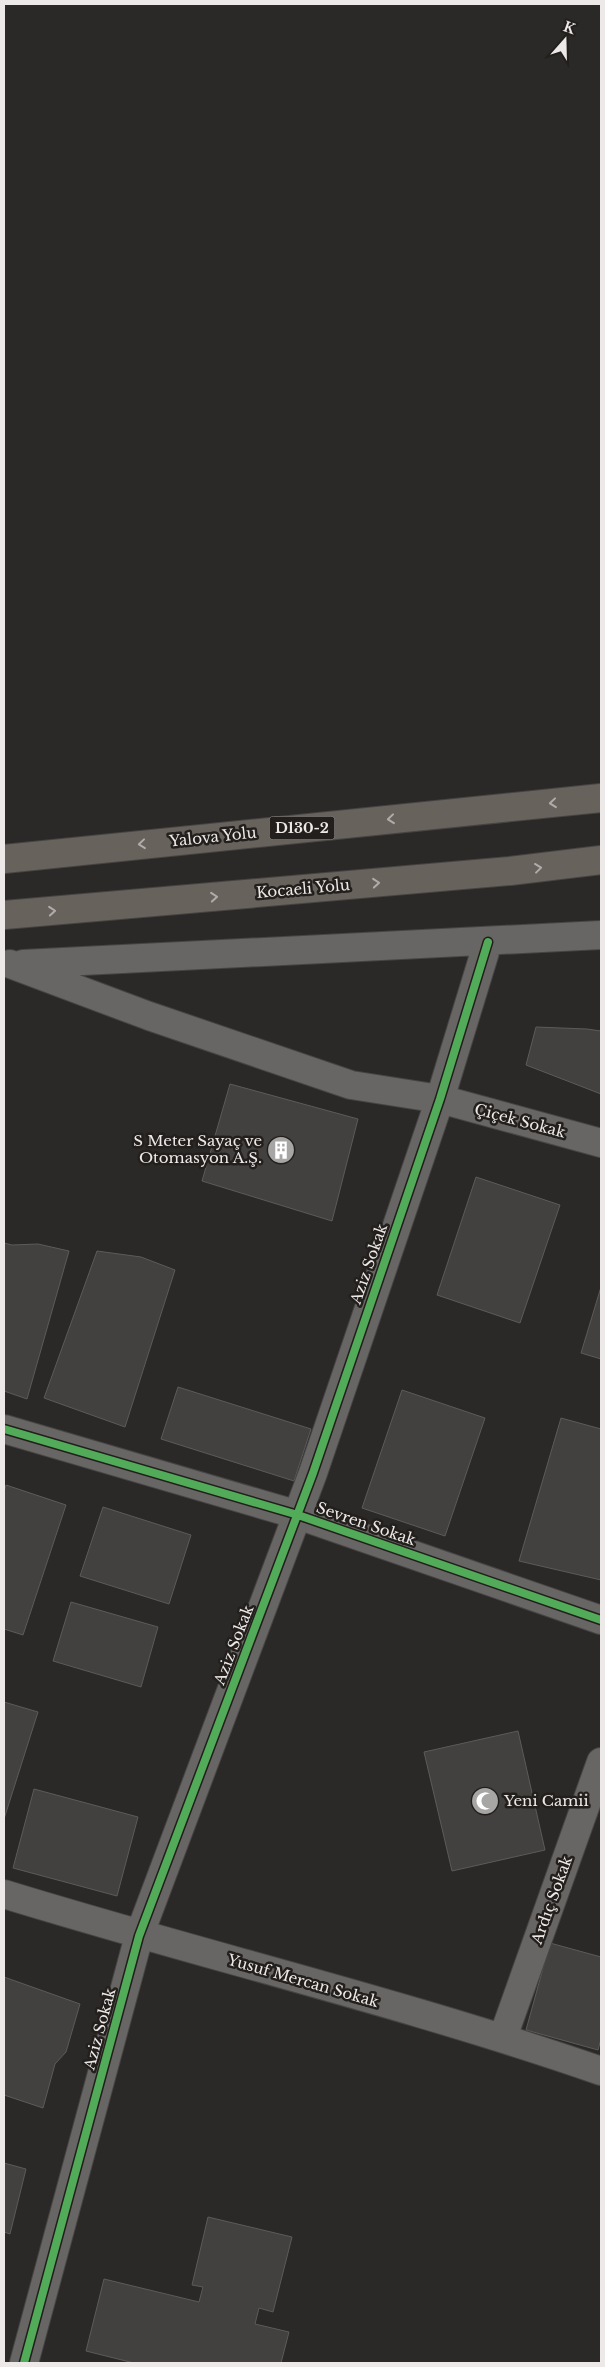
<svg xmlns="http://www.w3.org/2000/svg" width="605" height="2367" viewBox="0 0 605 2367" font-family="'Libre Baskerville',serif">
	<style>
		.building { fill: #434140; stroke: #5d5b5a }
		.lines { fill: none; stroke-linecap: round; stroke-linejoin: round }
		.minor-casing { stroke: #464544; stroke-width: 30 }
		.trunk-casing { stroke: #464544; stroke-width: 30 }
		.minor { stroke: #686665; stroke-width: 28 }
		.trunk { stroke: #68625d; stroke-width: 28 }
		.cycleway-casing { stroke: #221f1c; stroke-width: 11 }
		.cycleway { stroke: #51ab58; stroke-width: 8 }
		.oneway { stroke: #b1aca9 }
		.labels { text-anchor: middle; stroke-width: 5; stroke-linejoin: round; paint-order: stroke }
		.shield { fill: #221f1c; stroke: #afacab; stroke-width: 1 }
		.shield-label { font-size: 14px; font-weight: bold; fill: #ece9e8 }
		.street-label { font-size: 15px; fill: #ece9e8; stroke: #221f1c }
		.poi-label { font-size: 15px; fill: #ece9e8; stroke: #221f1c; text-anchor: end }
	</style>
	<rect width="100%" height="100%" fill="#2b2927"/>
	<path class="building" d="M536 1027 587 1029 601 1031V1094L526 1065Z
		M230 1084 358 1119 332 1221 202 1181Z
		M476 1177 560 1205 520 1323 437 1295Z
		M4 1243 12 1245 38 1244 69 1251 27 1399 4 1391Z
		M97 1251 141 1257 175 1270 125 1427 44 1398Z
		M601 1287V1359L581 1353Z
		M178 1387 311 1429 294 1481 161 1439Z
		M402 1390 485 1418 445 1536 362 1508Z
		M561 1418 601 1429V1580L519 1561Z
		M6 1485 66 1505 23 1635 4 1629V1492Z
		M103 1507 191 1535 169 1604 80 1576Z
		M71 1602 158 1627 141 1687 53 1661Z
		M4 1702 38 1712 4 1819Z
		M518 1731 545 1850 452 1871 424 1752Z
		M34 1789 138 1817 117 1896 13 1868Z
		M550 1943 601 1957V2039L598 2050 526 2030Z
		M4 1977 80 2004 66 2052 55 2064 43 2108 4 2095Z
		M4 2163 26 2169 10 2234 4 2232Z
		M208 2217 292 2237 273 2312 259 2308 255 2324 289 2332 281 2363H134L86 2351 104 2279 199 2302 203 2287 192 2285Z"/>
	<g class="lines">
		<g class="minor-casing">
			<path id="minor" d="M10 964 149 1016 351 1085 440 1099 601 1143
				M23 964 601 935
				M4 1429 298 1515 601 1620
				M4 1894C202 1955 405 2003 601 2071
				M503 2037 601 1762
				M24 2363 139 1936 313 1473 440 1099 488 942"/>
		</g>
		<g class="trunk-casing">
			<path id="trunk" d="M4 859 601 798
				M4 915 510 871 601 860"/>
		</g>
		<use href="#minor" class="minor"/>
		<use href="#trunk" class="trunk"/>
		<g class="cycleway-casing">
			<path id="cycleway" d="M4 1429 298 1515 601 1620
				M24 2363 139 1936 313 1473 440 1099 488 942"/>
		</g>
		<use href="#cycleway" class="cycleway"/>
	</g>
	<defs><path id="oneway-chevron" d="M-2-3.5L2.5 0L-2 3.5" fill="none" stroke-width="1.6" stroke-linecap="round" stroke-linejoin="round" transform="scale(1.25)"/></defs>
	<g class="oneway">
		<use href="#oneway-chevron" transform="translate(553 803) rotate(174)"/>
		<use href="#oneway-chevron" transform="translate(391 819) rotate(174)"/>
		<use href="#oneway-chevron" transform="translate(142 844) rotate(174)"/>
		<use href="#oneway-chevron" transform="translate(538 868) rotate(-7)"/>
		<use href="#oneway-chevron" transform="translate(376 883) rotate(-5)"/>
		<use href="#oneway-chevron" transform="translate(214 897) rotate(-5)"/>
		<use href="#oneway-chevron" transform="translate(52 911) rotate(-5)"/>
	</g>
	<defs>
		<g id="building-disc" transform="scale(1.4375)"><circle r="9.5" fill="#a8a6a4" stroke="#221f1c"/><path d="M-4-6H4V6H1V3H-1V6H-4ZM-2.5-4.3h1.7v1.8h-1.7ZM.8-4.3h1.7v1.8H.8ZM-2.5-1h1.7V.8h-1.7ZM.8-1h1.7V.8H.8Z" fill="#fff"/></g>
		<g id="mosque-disc" transform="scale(1.4375)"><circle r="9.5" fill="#a8a6a4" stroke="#221f1c"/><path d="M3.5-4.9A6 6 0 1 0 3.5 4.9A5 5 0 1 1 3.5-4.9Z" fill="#fff"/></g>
	</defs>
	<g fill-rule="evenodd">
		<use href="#building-disc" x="281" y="1150"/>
		<use href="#mosque-disc" x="485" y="1801"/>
	</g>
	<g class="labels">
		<rect class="shield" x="269.5" y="816.5" width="65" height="23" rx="4"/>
		<g class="shield-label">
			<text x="302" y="833">D130-2</text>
		</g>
		<g class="street-label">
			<text transform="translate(213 837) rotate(-6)" y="5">Yalova Yolu</text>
			<text transform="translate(303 889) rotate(-5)" y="5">Kocaeli̇ Yolu</text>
			<text transform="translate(520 1121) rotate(15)" y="5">Çiçek Sokak</text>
			<text transform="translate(369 1264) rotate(-71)" y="5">Aziz Sokak</text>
			<text transform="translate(366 1524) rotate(19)" y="5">Sevren Sokak</text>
			<text transform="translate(234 1645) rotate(-69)" y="5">Aziz Sokak</text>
			<text transform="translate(552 1900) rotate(-70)" y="5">Ardıç Sokak</text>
			<text transform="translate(303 1981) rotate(16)" y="5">Yusuf Mercan Sokak</text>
			<text transform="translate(100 2029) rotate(-75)" y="5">Aziz Sokak</text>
		</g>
		<g class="poi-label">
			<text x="262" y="1146">S Meter Sayaç ve<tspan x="262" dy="17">Otomasyon A.Ş.</tspan></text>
			<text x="504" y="1806" text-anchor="start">Yeni Camii</text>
		</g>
	</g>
	<rect width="605" height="2367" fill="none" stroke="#ece9e8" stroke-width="10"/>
	<g transform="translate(565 40) rotate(20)" stroke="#221f1c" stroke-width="4" paint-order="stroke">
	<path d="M0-4L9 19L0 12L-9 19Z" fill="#ece9e8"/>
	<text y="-8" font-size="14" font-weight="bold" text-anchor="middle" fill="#ece9e8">K</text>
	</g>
</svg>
